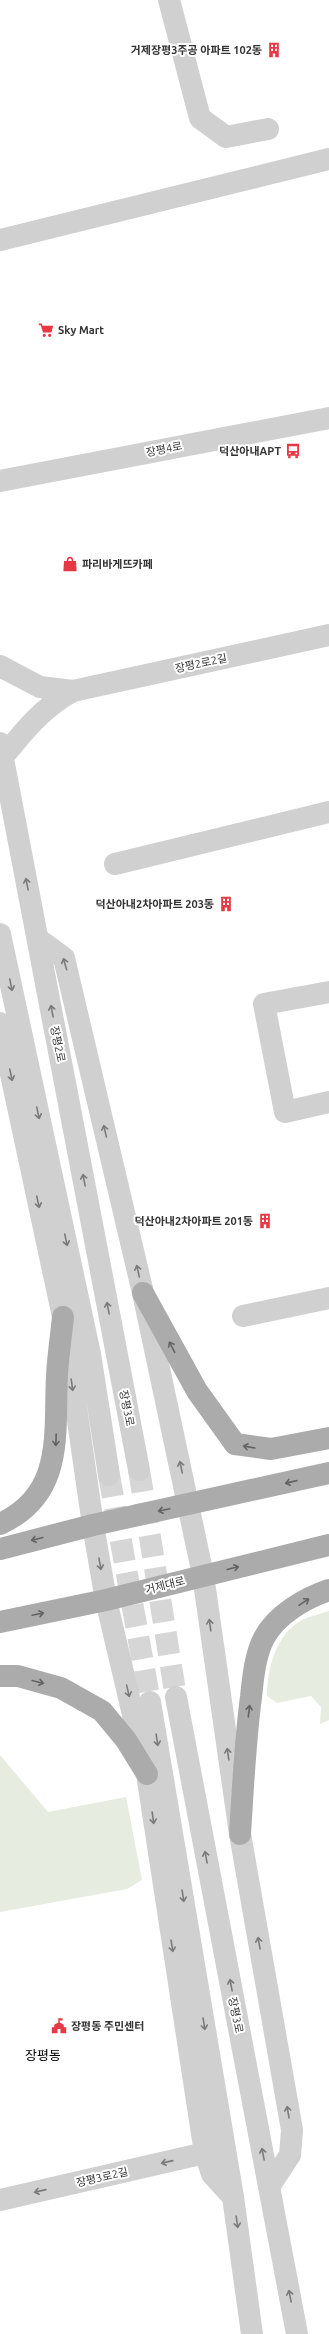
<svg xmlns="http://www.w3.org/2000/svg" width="329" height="2334" viewBox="0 0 329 2334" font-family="Ubuntu,'Noto Sans KR',sans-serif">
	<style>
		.green { fill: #e6ecdf }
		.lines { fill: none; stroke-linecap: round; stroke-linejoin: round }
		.minor-tunnel { stroke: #d6d6d6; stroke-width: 22; stroke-dasharray: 22 11; stroke-linecap: butt }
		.minor { stroke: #d0d0d0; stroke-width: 22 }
		.major { stroke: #ababab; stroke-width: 22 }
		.oneway { stroke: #7a7a7a }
		.oneway2 { stroke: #636363 }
		.labels { text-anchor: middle; stroke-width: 4; stroke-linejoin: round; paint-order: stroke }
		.poi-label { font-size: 11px; font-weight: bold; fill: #333; stroke: #fff; text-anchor: end }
		.street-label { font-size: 11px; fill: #333; stroke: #fff }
		.quarter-label { font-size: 13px; fill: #000; stroke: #fff }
	</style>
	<rect width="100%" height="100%" fill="#fff"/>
	<path class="green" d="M329 1611V1720L320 1724 321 1707 311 1696 277 1703 267 1696C267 1670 276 1633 302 1620 310 1616 320 1614 329 1611Z
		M0 1755 48 1812 126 1797 142 1880 127 1889 0 1912Z"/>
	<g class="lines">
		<path class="minor-tunnel" d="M139 1470 176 1697
			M109 1475 150 1702"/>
		<path class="minor" d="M169 0 200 118 226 137 268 129
			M0 240 329 159
			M0 481 329 418
			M0 666 40 687 73 691 329 635
			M0 743 139 1470
			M3 757C24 731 43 707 73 691
			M115 864 329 812
			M0 934 90 1354 109 1475
			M38 939 64 958 143 1293 203 1575 240 1834 292 2130 290 2155 269 2187
			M329 992 264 1004 285 1112 329 1102
			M0 1023 63 1317 93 1525 106 1600 147 1774 205 2153 212 2174 233 2197
			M243 1316 329 1298
			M176 1697 297 2334
			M150 1702 233 2197 252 2334
			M0 2200 205 2153"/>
		<path class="major" d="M143 1293 197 1391 235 1444 271 1449 329 1438
			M0 1524C65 1494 54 1434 57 1375 58 1356 61 1337 63 1317
			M0 1549 93 1525 329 1473
			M0 1622 106 1600 329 1545
			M0 1676H18L61 1688 102 1711 126 1740 147 1774
			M240 1834C243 1788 245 1742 251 1697 253 1678 255 1655 264 1638 276 1615 305 1598 329 1590"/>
	</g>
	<defs><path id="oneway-shaft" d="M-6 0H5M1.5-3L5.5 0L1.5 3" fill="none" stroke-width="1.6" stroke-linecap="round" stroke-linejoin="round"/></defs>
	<g class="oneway">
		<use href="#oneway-shaft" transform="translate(27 884) rotate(-101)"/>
		<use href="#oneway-shaft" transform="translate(65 964) rotate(-106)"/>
		<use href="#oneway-shaft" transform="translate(11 985) rotate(78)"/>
		<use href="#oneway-shaft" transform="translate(52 1011) rotate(-101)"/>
		<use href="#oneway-shaft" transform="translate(11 1075) rotate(78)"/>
		<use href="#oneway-shaft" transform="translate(38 1113) rotate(78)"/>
		<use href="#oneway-shaft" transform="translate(105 1131) rotate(-103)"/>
		<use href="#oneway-shaft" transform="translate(84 1180) rotate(-101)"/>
		<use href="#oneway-shaft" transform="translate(38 1202) rotate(78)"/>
		<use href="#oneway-shaft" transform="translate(66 1240) rotate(78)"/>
		<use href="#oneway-shaft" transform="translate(138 1271) rotate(-103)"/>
		<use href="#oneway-shaft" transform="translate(108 1308) rotate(-101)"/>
		<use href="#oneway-shaft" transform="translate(72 1385) rotate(82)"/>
		<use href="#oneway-shaft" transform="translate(181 1467) rotate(-102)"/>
		<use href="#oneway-shaft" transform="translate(100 1564) rotate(80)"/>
		<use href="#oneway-shaft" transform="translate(210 1625) rotate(-98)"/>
		<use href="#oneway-shaft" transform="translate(128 1691) rotate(77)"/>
		<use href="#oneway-shaft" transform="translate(157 1740) rotate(81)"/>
		<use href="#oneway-shaft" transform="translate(228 1754) rotate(-98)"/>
		<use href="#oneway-shaft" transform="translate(153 1818) rotate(82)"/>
		<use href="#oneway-shaft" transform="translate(206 1857) rotate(-101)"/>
		<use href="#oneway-shaft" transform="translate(183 1896) rotate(81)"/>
		<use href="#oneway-shaft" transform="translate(259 1943) rotate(-100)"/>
		<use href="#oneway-shaft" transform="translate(172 1946) rotate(81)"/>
		<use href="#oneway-shaft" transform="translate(231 1985) rotate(-101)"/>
		<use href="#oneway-shaft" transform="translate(204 2024) rotate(81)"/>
		<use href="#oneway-shaft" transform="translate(288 2112) rotate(-100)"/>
		<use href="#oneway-shaft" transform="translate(263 2154) rotate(-101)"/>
		<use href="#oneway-shaft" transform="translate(167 2162) rotate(167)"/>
		<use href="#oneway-shaft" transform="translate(40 2191) rotate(167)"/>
		<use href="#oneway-shaft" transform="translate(237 2222) rotate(82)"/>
		<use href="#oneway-shaft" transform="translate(290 2296) rotate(-101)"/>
	</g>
	<g class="oneway2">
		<use href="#oneway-shaft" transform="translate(172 1347) rotate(-117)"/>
		<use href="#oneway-shaft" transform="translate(56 1440) rotate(92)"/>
		<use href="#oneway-shaft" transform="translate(249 1447) rotate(-170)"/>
		<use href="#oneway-shaft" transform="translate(291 1482) rotate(167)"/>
		<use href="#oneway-shaft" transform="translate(164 1510) rotate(168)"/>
		<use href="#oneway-shaft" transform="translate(37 1539) rotate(166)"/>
		<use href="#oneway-shaft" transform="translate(233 1568) rotate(-14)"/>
		<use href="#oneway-shaft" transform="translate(304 1602) rotate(-34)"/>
		<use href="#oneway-shaft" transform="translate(38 1614) rotate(-12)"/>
		<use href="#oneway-shaft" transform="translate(38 1682) rotate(14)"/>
		<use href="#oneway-shaft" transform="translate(249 1711) rotate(-83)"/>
	</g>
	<defs>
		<g id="building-bare" transform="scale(1.2)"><path d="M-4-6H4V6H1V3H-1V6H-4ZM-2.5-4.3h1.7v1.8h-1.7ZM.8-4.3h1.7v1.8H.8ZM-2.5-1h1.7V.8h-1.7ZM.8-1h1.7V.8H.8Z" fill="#e63946" stroke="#fff" stroke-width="2.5" paint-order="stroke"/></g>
		<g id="supermarket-bare" transform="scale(1.2)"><path d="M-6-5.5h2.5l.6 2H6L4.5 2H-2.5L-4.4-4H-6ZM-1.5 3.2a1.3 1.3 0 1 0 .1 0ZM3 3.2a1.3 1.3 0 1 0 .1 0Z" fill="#e63946" stroke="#fff" stroke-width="2.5" paint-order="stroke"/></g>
		<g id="bus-bare" transform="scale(1.2)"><path d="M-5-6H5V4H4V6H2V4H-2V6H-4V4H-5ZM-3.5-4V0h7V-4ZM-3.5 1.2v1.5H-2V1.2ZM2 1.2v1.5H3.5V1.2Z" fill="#e63946" stroke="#fff" stroke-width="2.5" paint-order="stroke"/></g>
		<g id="shop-bare" transform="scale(1.2)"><path d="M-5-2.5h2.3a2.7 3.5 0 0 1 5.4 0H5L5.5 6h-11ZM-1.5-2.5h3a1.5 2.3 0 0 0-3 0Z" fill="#e63946" stroke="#fff" stroke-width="2.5" paint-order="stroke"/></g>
		<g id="civic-bare" transform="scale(1.2)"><path d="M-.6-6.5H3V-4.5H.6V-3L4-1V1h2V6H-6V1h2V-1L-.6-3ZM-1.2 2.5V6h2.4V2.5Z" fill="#e63946" stroke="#fff" stroke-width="2.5" paint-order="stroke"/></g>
	</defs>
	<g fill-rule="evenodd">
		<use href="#building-bare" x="274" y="50"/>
		<use href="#supermarket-bare" x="46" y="330"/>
		<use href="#bus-bare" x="293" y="451"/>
		<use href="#shop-bare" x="70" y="564"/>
		<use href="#building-bare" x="226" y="904"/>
		<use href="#building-bare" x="265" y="1221"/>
		<use href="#civic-bare" x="59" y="2026"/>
	</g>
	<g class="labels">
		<g class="poi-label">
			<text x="262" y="54">거제장평3주공 아파트 102동</text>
			<text x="58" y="334" text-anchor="start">Sky Mart</text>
			<text x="281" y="455">덕산아내APT</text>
			<text x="82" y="568" text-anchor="start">파리바게뜨카페</text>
			<text x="214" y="908">덕산아내2차아파트 203동</text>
			<text x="253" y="1225">덕산아내2차아파트 201동</text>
			<text x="71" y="2030" text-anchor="start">장평동 주민센터</text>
		</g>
		<g class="street-label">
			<text transform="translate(164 449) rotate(-11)" y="4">장평4로</text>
			<text transform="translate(201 663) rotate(-12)" y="4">장평2로2길</text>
			<text transform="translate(58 1044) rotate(79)" y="4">장평2로</text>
			<text transform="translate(127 1408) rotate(79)" y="4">장평3로</text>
			<text transform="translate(165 1585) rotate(-14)" y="4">거제대로</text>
			<text transform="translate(236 2015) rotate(79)" y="4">장평3로</text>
			<text transform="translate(102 2177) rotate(-13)" y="4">장평3로2길</text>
		</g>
		<g class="quarter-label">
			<text x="43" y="2060">장평동</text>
		</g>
	</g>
</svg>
